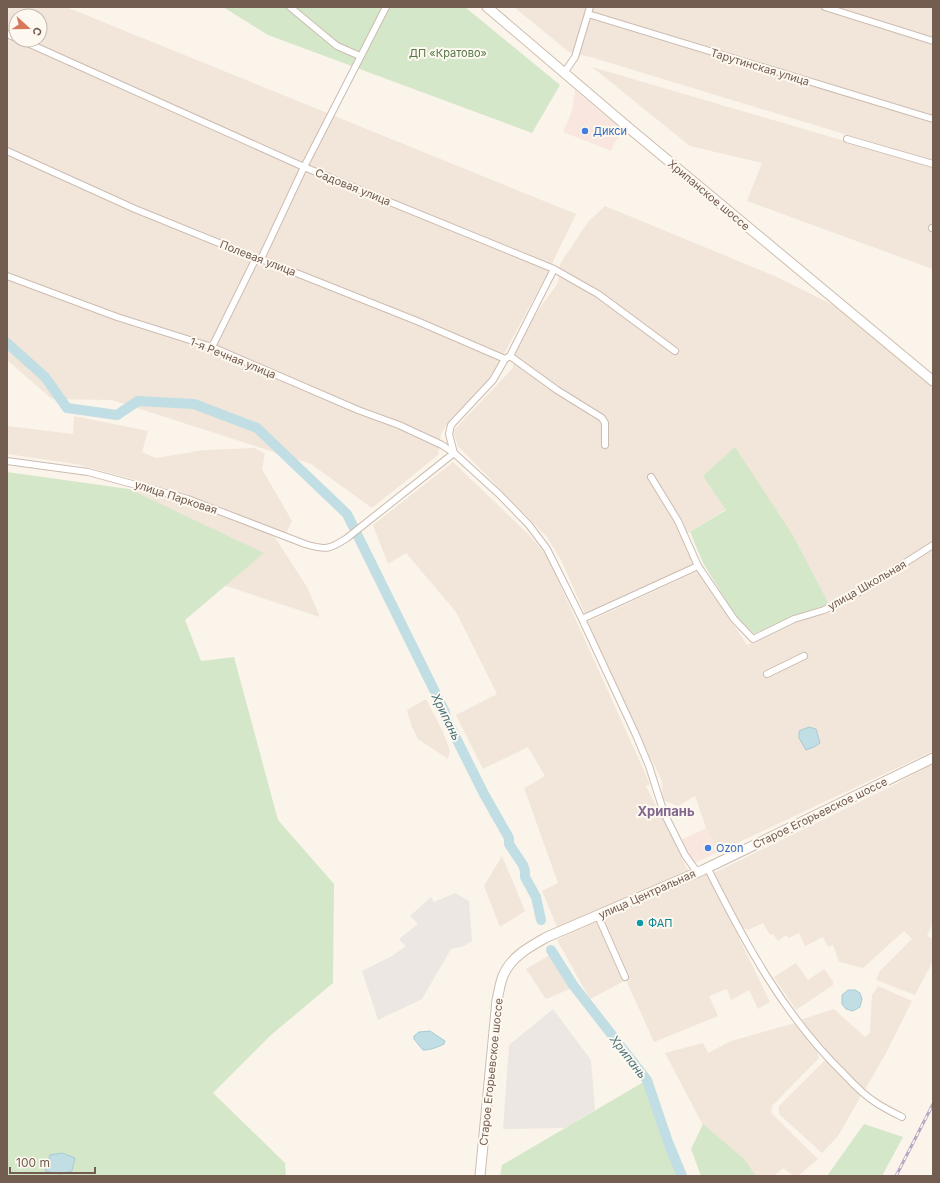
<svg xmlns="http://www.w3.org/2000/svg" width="940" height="1183" viewBox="0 0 940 1183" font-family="Inter,sans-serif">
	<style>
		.residential { fill: #f1e6d9; fill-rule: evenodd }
		.commercial { fill: #f9e7df }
		.industrial { fill: #ece7e2 }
		.green { fill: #d5e7c9 }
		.water { fill: #c0dee3; stroke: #a7ccd3 }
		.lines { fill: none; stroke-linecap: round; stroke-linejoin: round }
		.river { stroke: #c0dee3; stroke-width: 10 }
		.street-casing { stroke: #ccbcb1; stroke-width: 8 }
		.secondary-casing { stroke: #cebdae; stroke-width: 11 }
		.street { stroke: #fff; stroke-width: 6 }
		.secondary { stroke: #fff; stroke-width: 9 }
		.rail-casing { stroke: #b7a9c4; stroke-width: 3 }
		.rail { stroke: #fdf8f0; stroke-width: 1.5; stroke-dasharray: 4.5; stroke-linecap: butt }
		.shop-dot { fill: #3f7fe0; stroke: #fdf8f0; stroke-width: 1.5 }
		.culture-dot { fill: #0f9aa8; stroke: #fdf8f0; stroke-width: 1.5 }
		.labels { text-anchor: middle; stroke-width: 4; stroke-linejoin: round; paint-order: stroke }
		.park-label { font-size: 11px; fill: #567849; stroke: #fdf8f0 }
		.street-label { font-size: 11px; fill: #735c50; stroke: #fdf8f0 }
		.shop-label { font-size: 11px; fill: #366cbe; stroke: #fdf8f0; text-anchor: start }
		.culture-label { font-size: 11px; fill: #0d838f; stroke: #fdf8f0; text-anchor: start }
		.water-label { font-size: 12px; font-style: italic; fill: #48747d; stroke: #fdf8f0 }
		.quarter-label { font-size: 13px; font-weight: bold; fill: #81678e; stroke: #fdf8f0 }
	</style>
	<rect width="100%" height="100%" fill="#fbf4ea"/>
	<path class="residential" d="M7 7H66L576 214 547 274 491 378 450 420 441 434 438 455 372 508 311 464 112 400 52 399 7 360ZM16 16H40V40H16Z
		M514 7H933V161L594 58 569 52Z
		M592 67 933 167V269L747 201 762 163 690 146Z
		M605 206 777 277 837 307 933 386V542L829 604 794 537 726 509 690 532 681 536 695 564 586 616 561 560 547 537 458 446 453 431 513 368V359L532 319 558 283 560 264 588 222Z
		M74 416 148 431 142 452 156 458 204 450 255 448 265 454 262 469 292 521 286 533 196 498 121 476 76 464 7 454V426L73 434Z
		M453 462 530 536 547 556 650 784 646 786 675 843 688 871 558 929 542 891 558 883 524 788 545 776 528 747 483 769 456 715 497 694 456 612 406 553 388 564 373 525Z
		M140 488 192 503 274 536 307 587 320 617 163 565 120 492Z
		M933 548V751L718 852 706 828 695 796 678 806 663 800 662 781 629 714 588 622 698 571 747 645 795 621 811 616 826 614Z
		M426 699 443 732 450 751 448 759 418 739 412 727 407 710Z
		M933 764V922L927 936 933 939V961L915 995 876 980 880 971 912 939 904 931 863 968 839 962 833 945 828 947 823 937 805 946 799 933 789 938 786 935 778 941 773 934 770 935 763 923 748 930 741 927 714 873 894 785Z
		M502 856 525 911 500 927 484 886Z
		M708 874 770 1002 758 1009 749 990 731 1000 727 989 709 996 718 1016 654 1042 626 980 590 999 557 940 600 919Z
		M550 955 572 988 546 999 526 969Z
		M796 963 808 980 824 969 833 981V985L796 1010 774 977Z
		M878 986 912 1001 886 1053 864 1091 832 1060 800 1020 834 1009 865 1037 870 1033 872 995Z
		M795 1023 816 1049 819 1058 772 1106 771 1113 818 1159 798 1176H794L783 1168 774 1176H744L705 1129 665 1053 703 1043 708 1053 731 1041Z
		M826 1059 862 1094 838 1136 822 1153 779 1114V1106Z"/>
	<path class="commercial" d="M575 90 624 131 615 142 611 151 563 132 572 111Z
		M706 828 718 852 693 864 681 840Z"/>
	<path class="industrial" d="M455 893 469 901 472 941 462 947 451 949 422 999 378 1020 362 971 392 956 406 946 399 939 418 924 410 916 431 897 434 902Z
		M553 1009 591 1060 595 1110 565 1128 503 1129 509 1045Z"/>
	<path class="green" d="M223 7H465L560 85 532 133 268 35Z
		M735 447 794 537 829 604 793 616 754 634 735 615 703 563 690 532 726 510 703 476Z
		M7 472 129 489 264 553 185 620 201 661 234 657 278 820 334 884 333 983 271 1035 213 1093 285 1163 286 1176H7Z
		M647 1080 668 1142 682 1176H500L502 1165Z
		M703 1124 744 1159 756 1176H701L691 1149Z
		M864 1124 903 1137 882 1176H827Z"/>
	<path class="water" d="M809 727 816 729 820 743 814 747 806 750 799 738V731Z
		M848 990H855L860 993 862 999 860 1007 853 1011 846 1009 842 1004V995Z
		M430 1031 445 1041 444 1044C438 1047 431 1050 423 1050L414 1039V1036L419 1032Z
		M62 1153 75 1158 72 1171 59 1174 45 1171 50 1155Z"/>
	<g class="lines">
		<path class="river" d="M7 343 45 377 67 408 117 415 138 401 194 404 257 428 347 514 445 712 446 718 484 794 509 838V844L523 865 525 871V877L536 897 541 920
			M551 950 573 985 647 1080 668 1142 682 1176"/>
		<g class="street-casing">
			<path id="street" d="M290 7 337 46 360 56
				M825 7 933 41
				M588 14 933 119
				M7 34 16 38
				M21 40 304 167 554 269 598 294 675 351
				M564 73 575 57 590 7
				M847 139 933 164
				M7 151 135 209 256 258 261 259 417 321 505 359 510 356 554 269
				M932 228H933
				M261 259 304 167 386 7
				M7 276 117 317 212 347 358 410 399 425 442 445 454 453 500 495 529 525 547 549 582 619 636 735 649 766 664 813 685 855 697 872
				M212 347 256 258
				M510 356 557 390 602 418 605 423V445
				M454 453 449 434 451 425 493 380 505 359
				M7 461 88 472 188 499 305 544C325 550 329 550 347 538L454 453
				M651 477 678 521 698 566 734 619 753 639 794 619 824 610 861 591 933 545
				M582 619 698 566
				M767 674 804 656
				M707 867C744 941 784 1016 844 1074 854 1085 865 1096 878 1104 886 1109 894 1113 902 1117
				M598 916 625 977"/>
		</g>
		<g class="secondary-casing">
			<path id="secondary" d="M487 7 629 128 933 381
				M480 1176 497 1000C499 992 500 983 503 976 511 956 531 946 547 937L703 870 933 758"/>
		</g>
		<use href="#street" class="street"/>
		<use href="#secondary" class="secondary"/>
		<g class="rail-casing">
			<path id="rail" d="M896 1176 933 1104"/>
		</g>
		<use href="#rail" class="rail"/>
	</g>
	<g class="shop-dot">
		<circle cx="585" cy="131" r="4"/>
		<circle cx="708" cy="848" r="4"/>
	</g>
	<circle class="culture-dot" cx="640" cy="923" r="4"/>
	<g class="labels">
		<g class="park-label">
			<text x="448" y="57">ДП «Кратово»</text>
		</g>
		<g class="street-label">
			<text transform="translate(760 67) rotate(17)" y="4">Тарутинская улица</text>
			<text transform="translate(353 187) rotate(22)" y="4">Садовая улица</text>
			<text transform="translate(709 195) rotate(40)" y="4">Хрипанское шоссе</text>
			<text transform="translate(258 258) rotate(21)" y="4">Полевая улица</text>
			<text transform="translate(233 358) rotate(22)" y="4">1-я Речная улица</text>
			<text transform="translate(176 497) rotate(18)" y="4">улица Парковая</text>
			<text transform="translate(867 585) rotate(-30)" y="4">улица Школьная</text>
			<text transform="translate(820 813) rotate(-26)" y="4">Старое Егорьевское шоссе</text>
			<text transform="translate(647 894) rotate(-24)" y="4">улица Центральная</text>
			<text transform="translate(491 1072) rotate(-84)" y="4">Старое Егорьевское шоссе</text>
		</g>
		<g class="shop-label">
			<text x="593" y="135">Дикси</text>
			<text x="716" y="852">Ozon</text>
		</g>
		<g class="culture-label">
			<text x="648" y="927">ФАП</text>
		</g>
		<g class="water-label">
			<text transform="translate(446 717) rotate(64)" y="4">Хрипань</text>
			<text transform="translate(628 1057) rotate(52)" y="4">Хрипань</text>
		</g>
		<g class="quarter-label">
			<text x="666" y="816">Хрипань</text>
		</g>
	</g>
	<rect width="940" height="1183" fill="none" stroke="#735c50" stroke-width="16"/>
	<g transform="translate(28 28) rotate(111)"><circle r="19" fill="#fdf8f0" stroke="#c6bab0"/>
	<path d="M0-3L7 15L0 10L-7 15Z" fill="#d7775c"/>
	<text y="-6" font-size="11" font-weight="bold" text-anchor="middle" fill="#735c50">С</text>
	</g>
	<path d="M10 1167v6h85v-6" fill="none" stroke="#735c50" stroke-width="2"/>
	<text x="16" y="1167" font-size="12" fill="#735c50" stroke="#fdf8f0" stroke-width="3" paint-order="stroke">100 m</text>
</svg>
